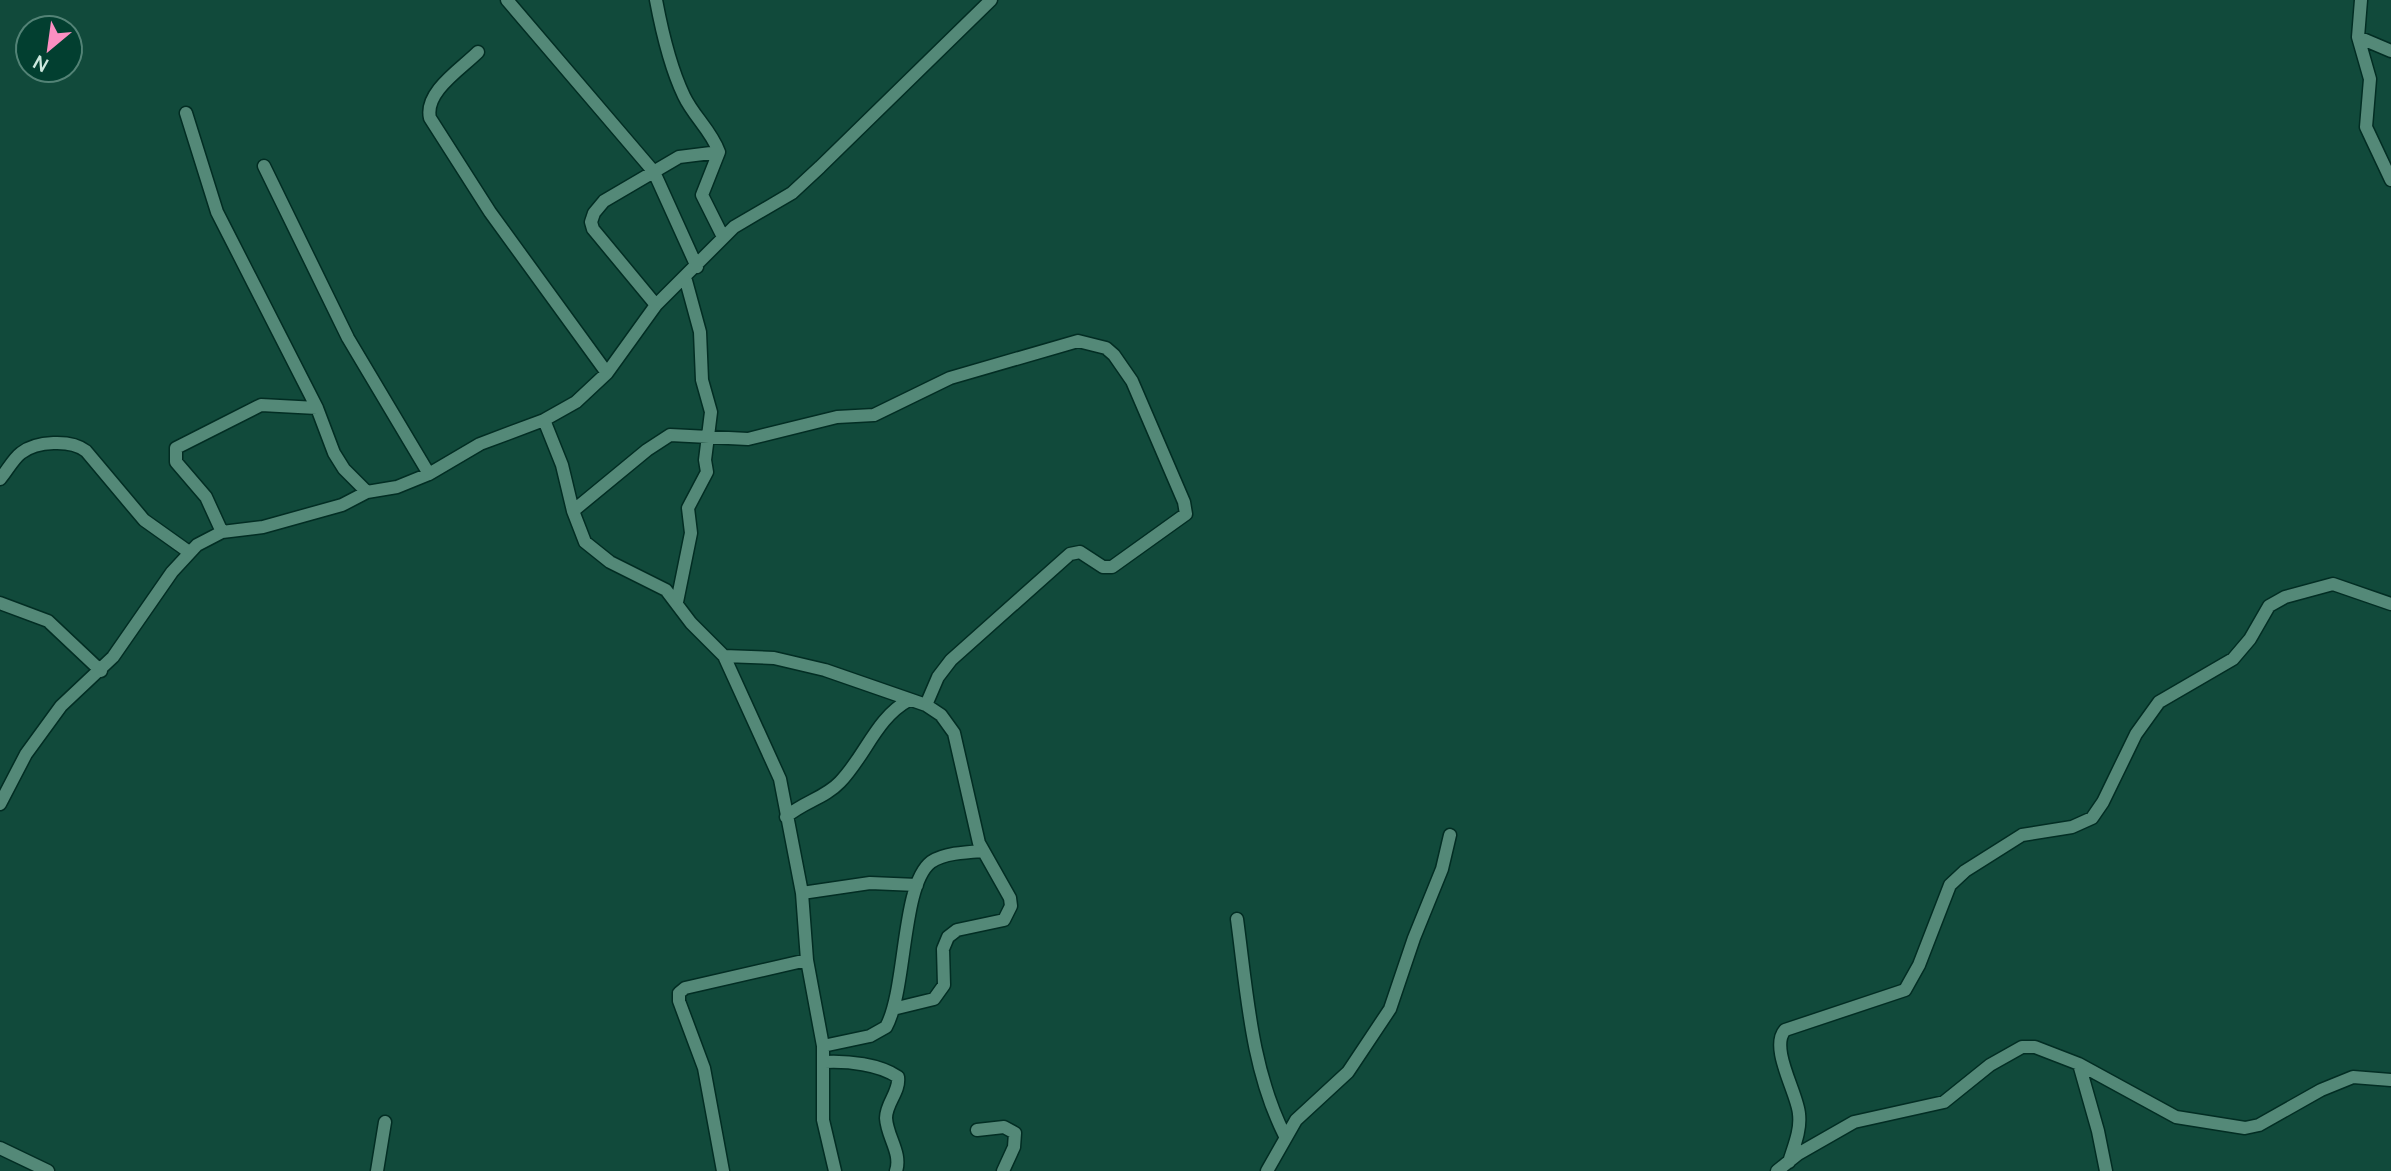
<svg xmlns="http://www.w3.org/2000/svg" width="2391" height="1171" viewBox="0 0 2391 1171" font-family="Manrope,sans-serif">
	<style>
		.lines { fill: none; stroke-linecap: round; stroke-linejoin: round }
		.street-casing { stroke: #022d23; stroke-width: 15 }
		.street { stroke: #548978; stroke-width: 12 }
	</style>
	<rect width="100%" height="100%" fill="#114a3b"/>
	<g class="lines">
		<g class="street-casing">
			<path id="street" d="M507 0 654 172 697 267
				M656 0C662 32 670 67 684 96 694 117 711 130 719 152L702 195 723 237
				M2361 0 2358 37 2370 79 2366 127 2391 180
				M2358 37 2391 51
				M478 52C461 69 424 92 430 118L490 212 607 373
				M186 113 217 212 317 408 334 453 344 469 367 492
				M264 166 348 338 429 474
				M656 305 593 229 591 222 594 213 604 201 679 157 719 152
				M544 420 562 465 573 511 585 542 610 562 666 590 691 623 724 656 780 779 802 893 807 960 823 1046V1120L835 1171
				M0 479C7 471 13 459 21 453 36 441 71 439 86 451L144 520 189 552
				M573 511 647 450 670 435 748 439 837 417 874 415 950 378 1078 341 1106 348 1114 355 1132 381 1184 502 1186 514 1112 567H1103L1080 552 1070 554 951 660 938 677 926 705
				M222 532 206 497 176 462V448L261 405 317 408
				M677 602 691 533 688 508 707 472 705 460 711 412 702 380 700 332 685 277
				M0 603 48 621 101 671
				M724 656 774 658 825 670 926 705 941 715 954 733 979 843 1010 898 1011 906 1004 920 957 930 948 937 943 949 944 985 934 999 893 1009
				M0 804 26 754 61 706 113 657 172 572 197 545 222 532 263 527 342 505 367 492 397 487 429 474 480 444 544 420 576 402 607 373 656 305 734 227 792 193 820 167 991 0
				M786 817C803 802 825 798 840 782 866 755 876 718 909 700
				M802 893 870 883 917 885
				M1237 919C1247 993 1251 1069 1285 1136
				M823 1046 870 1036 886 1027C907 989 901 885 931 862 944 853 967 852 983 851
				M825 1062C848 1061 879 1064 898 1077 900 1092 886 1103 886 1118 887 1137 902 1153 896 1171
				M2079 1064 2098 1131 2106 1171
				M977 1130 1004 1127 1015 1133 1014 1147 1003 1171
				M0 1148 48 1171
				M1789 1162C1794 1146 1801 1130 1799 1114 1798 1094 1769 1048 1785 1030L1905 990 1919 965 1950 885 1965 871 2022 835 2072 827 2092 818 2103 802 2136 734 2159 702 2233 659 2250 639 2269 606 2285 597 2333 584 2391 604
				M377 1171 385 1122
				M723 1171 704 1068 679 1001V993L685 988 807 960
				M1267 1171 1296 1120 1348 1072 1390 1009 1414 938 1442 869 1450 835
				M1777 1171 1798 1154 1854 1122 1944 1102 1990 1065 2022 1047H2035L2079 1064 2176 1117 2245 1128 2259 1125 2321 1090 2353 1077 2391 1080"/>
		</g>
		<use href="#street" class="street"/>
	</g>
	<g transform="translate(49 49) rotate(209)"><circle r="33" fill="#023f30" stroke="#538376" stroke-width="2"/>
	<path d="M0-5L12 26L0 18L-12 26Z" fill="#fc8fc2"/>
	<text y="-10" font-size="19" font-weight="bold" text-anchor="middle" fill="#cde8de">N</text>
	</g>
</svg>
